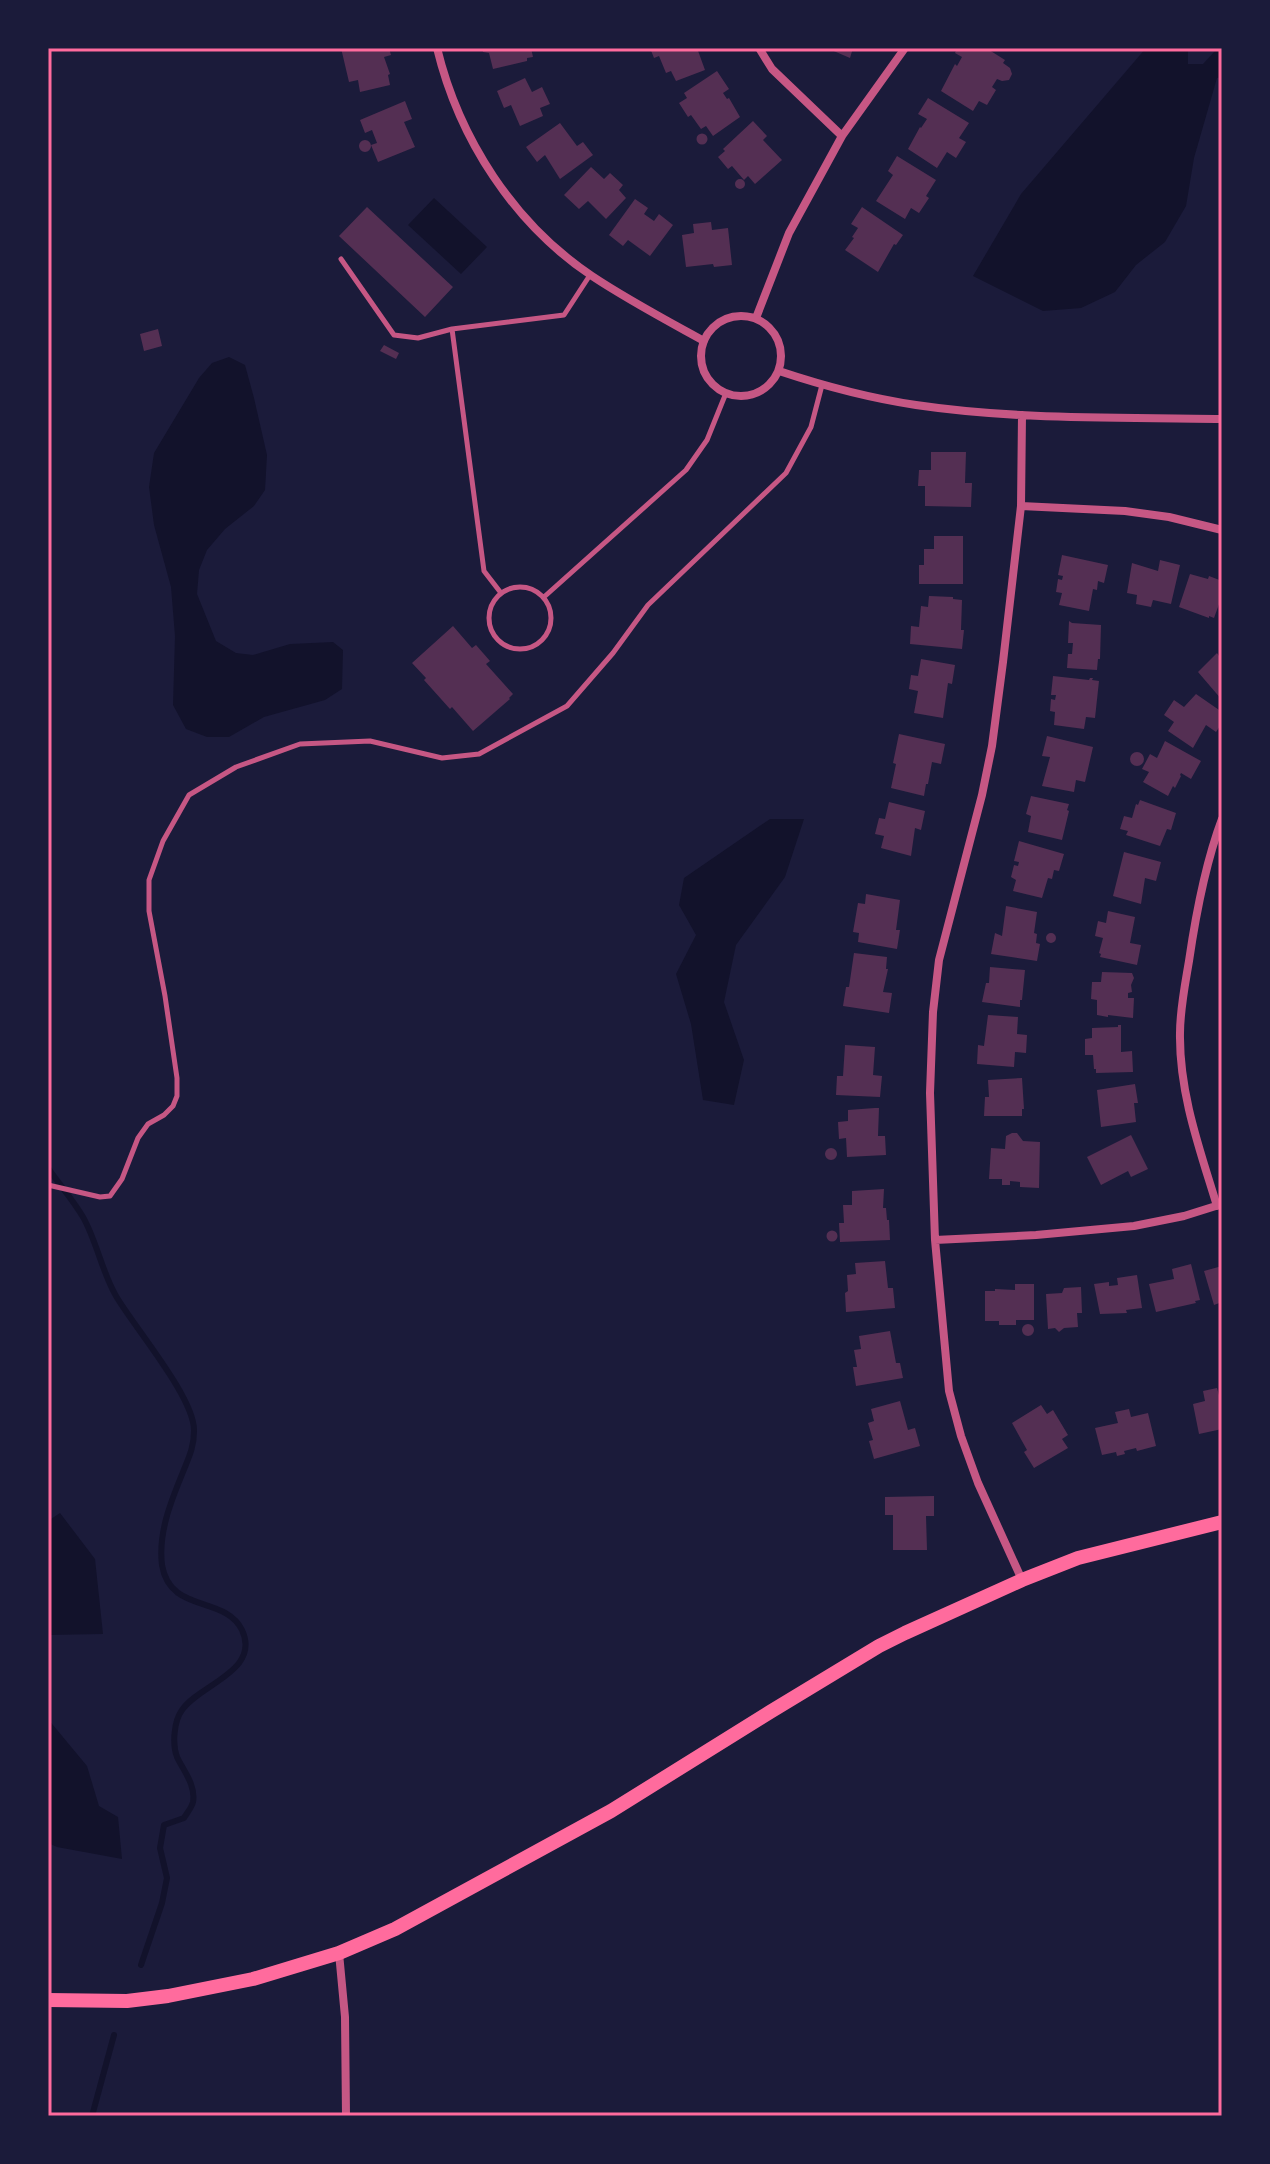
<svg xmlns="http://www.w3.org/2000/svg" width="1270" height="2164" viewBox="0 0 1270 2164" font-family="'Playfair Display',serif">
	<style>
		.water { fill: #12122b }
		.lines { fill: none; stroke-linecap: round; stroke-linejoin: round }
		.stream { stroke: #12122b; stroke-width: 6 }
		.building { fill: #542f53 }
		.service { stroke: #c65784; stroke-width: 5 }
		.minor { stroke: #c65784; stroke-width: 8 }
		.secondary { stroke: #ff6b9d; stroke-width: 14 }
		.neatline { fill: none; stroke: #ff6b9d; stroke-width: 3 }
	</style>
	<rect width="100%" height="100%" fill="#1b1b3a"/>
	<path class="water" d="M1146 48H1188V64H1203L1215 51 1222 48V77L1217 78 1194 158 1186 206 1165 242 1136 265 1115 292 1081 308 1043 311 973 276 1021 194Z
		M434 198 487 247 461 274 408 225Z
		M229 357 245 365 254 398 267 455 265 490 254 506 225 529 207 550 199 570 197 594 216 641 236 653 253 655 290 644 333 642 343 650 342 689 325 700 264 717 229 737H207L186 729 173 705 175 636 171 587 154 525 149 487 154 453 199 378 212 363Z
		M770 819H804L785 877 736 945 724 1002 744 1060 734 1105 703 1100 691 1024 676 974 696 935 679 905 684 878Z
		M60 1513 95 1559 103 1634 48 1635V1521Z
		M48 1719 87 1766 99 1806 118 1817 122 1859 57 1847 48 1843Z"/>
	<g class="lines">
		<path class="stream" d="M48 1168C59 1184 73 1200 83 1217 97 1242 102 1272 116 1296 134 1327 195 1398 194 1431 194 1447 189 1457 183 1472 171 1501 158 1533 162 1565 170 1614 225 1595 242 1630 261 1671 200 1684 182 1710 174 1721 172 1744 177 1757 183 1770 196 1785 193 1802 192 1807 187 1813 184 1818L164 1825 160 1848 167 1878 162 1903 141 1965
			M92 2116 114 2035"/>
	</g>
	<path class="building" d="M341 48H389L391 55 384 57 390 74 388 75 390 85 360 92 358 80 349 82Z
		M482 48H531L533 57 527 58V61L493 69 489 53 483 52Z
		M650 48H697L705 70 676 81 671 71 666 73 659 56 654 58Z
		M853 48 850 58 829 49V48Z
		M957 48H986L1005 60 1003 63 1010 68 1012 74 1009 80 1002 81 997 79 992 87 996 90 987 105 979 101 973 111 941 91 955 64 957 66 962 57 955 53Z
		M717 71 729 89 723 93 727 99 729 98 740 117 713 136 706 126 701 129 691 115 688 117 679 103 687 98 684 93Z
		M525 78 532 92 542 87 550 104 540 108 543 116 520 126 511 105 504 108 497 91Z
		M928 98 969 123 959 138 966 142 956 158 947 152 937 168 908 149 920 127 921 128 927 119 918 114Z
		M405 101 412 119 404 122 415 147 378 162 371 145 377 143 372 130 365 133 360 120Z
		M753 121 767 136 763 140 782 160 755 184 748 176 744 180 732 166 728 169 718 157 725 151 723 149Z
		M560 123 577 146 583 142 593 155 560 179 545 155 537 162 526 147Z
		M696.5 139a5.5 5.5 0 1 1 11 0a5.5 5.5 0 1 1-11 0Z
		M359 146a6 6 0 1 1 12 0a6 6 0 1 1-12 0Z
		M897 156 936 180 926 196 929 198 919 213 911 208 905 219 876 201 893 175 888 171Z
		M591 167 604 179 610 173 623 185 619 190 626 198 606 219 588 201 579 209 564 195Z
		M735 184a5 5 0 1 1 10 0a5 5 0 1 1-10 0Z
		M635 199 648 208 644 214 654 221 659 214 673 225 650 256 628 240 623 246 609 235Z
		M367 207 453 287 425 317 339 236Z
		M862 207 903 235 896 245 894 244 878 272 845 250 854 238 852 237 858 228 851 224Z
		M711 222 712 230 728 228 732 265 714 267 713 264 686 267 682 235 694 233 693 224Z
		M158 329 162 346 144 351 140 334Z
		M384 345 399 353 396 359 380 351Z
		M931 452H966L965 483H972L971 507 925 506V486H918L919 470H931Z
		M934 536H963V584H919V565H924V549H934Z
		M1062 555 1108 565 1104 583 1098 581 1097 590 1093 589 1089 611 1059 605 1062 593 1056 592 1058 579 1062 580 1063 576 1058 575Z
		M1160 560 1180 565 1171 604 1153 600 1151 607 1136 604 1137 595 1127 593 1132 563 1158 571Z
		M1190 574 1208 579 1209 576 1222 581V596L1214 618 1209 616V618L1179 607Z
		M929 596 953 597V599L962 600 961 630H964L962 649 910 644 911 626 919 627 921 606 928 607Z
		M1069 621 1072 623 1101 625 1100 659H1098L1097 670 1067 668 1068 654H1072L1073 643H1068Z
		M453 626 472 648 476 645 490 661 486 664 513 694 509 698 510 699 473 731 452 707 450 709 424 680 426 678 412 663Z
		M1217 653 1219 656 1222 653V700L1198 672Z
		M921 659 955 665 952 684 948 683 943 718 914 713 918 691 909 689 911 675 918 676Z
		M1053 676 1089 680 1090 678H1093L1092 680 1099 681 1095 718 1086 717 1084 729 1054 725 1055 712 1050 711 1051 699 1055 700 1056 695H1051Z
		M1196 694 1222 712V723L1216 732 1206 725 1193 748 1168 731 1174 722 1164 715 1174 700 1184 707Z
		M899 734 945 744 941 764 932 762 928 784H926L924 796 891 788 896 764 893 763Z
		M1047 736 1093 747 1085 782 1076 780 1074 792 1042 786 1050 757 1042 756Z
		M1165 741 1201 761 1191 779 1181 773 1180 775 1181 776 1175 788 1173 786 1168 796 1143 782 1149 772 1142 769 1150 754 1157 758Z
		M1130 759a7 7 0 1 1 14 0a7 7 0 1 1-14 0Z
		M1031 796 1069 804 1067 810 1069 811 1062 840 1028 832 1031 816 1026 814Z
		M1140 800 1176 813 1171 830 1167 829 1160 846 1126 835 1128 831 1120 829 1124 816 1132 818 1136 804 1138 805Z
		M889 802 925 811 921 830 915 828 911 856 881 848 884 836 875 834 879 818 885 819Z
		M1019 841 1064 854 1059 871 1054 870 1052 879 1048 878 1042 898 1013 891 1016 880 1011 877 1014 865 1018 866 1019 862 1014 861Z
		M1124 852 1161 862 1156 881 1145 878 1141 904 1113 896Z
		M866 894 900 900 896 930H900L897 949 858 942 859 933 853 932 858 903 865 904Z
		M1006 906 1037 912 1034 933 1037 934 1036 943 1040 944 1037 961 991 954 995 933 1002 936Z
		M1108 911 1135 917 1130 943 1141 945 1137 965 1100 957 1101 954 1099 953 1103 938 1095 936 1098 921 1106 923Z
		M1046 938a5 5 0 1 1 10 0a5 5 0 1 1-10 0Z
		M854 953 887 957 886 969H888L883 992 892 993 889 1013 843 1006 846 987H849Z
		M990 967 1025 970 1022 1000H1020V1007L982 1002 986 983H989Z
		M1102 972 1132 973 1134 978 1131 985 1132 992 1128 993V998H1134L1133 1018 1108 1015V1017L1097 1015V1000L1091 999 1092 982H1101Z
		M988 1015 1018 1017 1017 1034 1027 1035 1026 1053 1015 1052 1014 1067 977 1064 978 1045 984 1046Z
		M1118 1025H1121V1052L1132 1051 1133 1072 1096 1073V1069H1094L1093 1055H1085V1039L1092 1038V1028L1118 1027Z
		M845 1045 875 1047 873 1075 882 1076 880 1097 836 1095 837 1076H843Z
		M1022 1078 1024 1109H1022V1116H984L985 1097H989L988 1080Z
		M1135 1084 1138 1103H1134L1136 1122 1101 1127 1097 1090Z
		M875 1108H879L878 1136H885L886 1155 847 1157 846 1138 839 1139 838 1122 848 1121V1110Z
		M1012 1133H1017L1023 1141 1040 1142 1039 1188 1020 1187V1182L1010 1181V1185H1002V1179H989L991 1148 1005 1149 1006 1136Z
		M1131 1135 1148 1169 1131 1177 1128 1171 1101 1185 1087 1157Z
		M825 1154a6 6 0 1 1 12 0a6 6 0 1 1-12 0Z
		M884 1189 883 1208H886L887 1220H889L890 1240 840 1242 839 1223H844L843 1205H852V1191Z
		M826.5 1236a5.5 5.5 0 1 1 11 0a5.5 5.5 0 1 1-11 0Z
		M885 1261 888 1288H893L895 1308 846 1312 845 1293 848 1291 847 1275 856 1274 855 1263Z
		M1191 1264 1200 1300 1195 1301 1196 1303 1156 1312 1149 1284 1174 1279 1172 1269Z
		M1222 1266V1302L1214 1305 1204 1271Z
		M1137 1275 1142 1308 1126 1310 1127 1313 1100 1314 1094 1284 1109 1282V1286L1118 1285 1117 1278Z
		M1015 1284H1034V1320H1016V1325H999V1321H985V1291H995V1289L1015 1290Z
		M1081 1287 1082 1313H1077L1078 1327 1064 1328 1059 1332 1055 1328 1048 1329 1046 1294 1062 1293 1064 1288Z
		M1022 1330a6 6 0 1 1 12 0a6 6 0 1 1-12 0Z
		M890 1331 896 1363H900L903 1378 856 1386 853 1367H857L854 1350 861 1349 859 1336Z
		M1217 1388 1220 1399 1222 1398V1429L1199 1434 1193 1404 1205 1401 1203 1391Z
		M900 1401 908 1430 915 1428 920 1446 874 1459 869 1441 873 1440 868 1423 874 1421 871 1409Z
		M1041 1405 1047 1414 1053 1410 1068 1435 1062 1439 1068 1448 1034 1468 1024 1452 1027 1450 1012 1423Z
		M1129 1409 1131 1417 1148 1413 1156 1446 1137 1451 1136 1448 1124 1451 1125 1454 1117 1456 1116 1452 1102 1455 1095 1428 1118 1423 1115 1412Z
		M934 1496V1516H926L927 1550H893V1515H885V1497Z"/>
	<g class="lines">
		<path class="service" d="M341 259 394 335 418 338 452 329
			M489 618a31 31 0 1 1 62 0a31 31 0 1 1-62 0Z
			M501 593 484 571 452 329 564 315 590 275
			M544 597 686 470 707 440 726 393
			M48 1185 100 1197 110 1196 122 1179 138 1138 148 1124 164 1115 173 1106 177 1096V1078L165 996 149 911V880L163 841 189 795 236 767 300 744 370 741 442 758 479 754 567 706 613 653 648 605 786 473 811 427 822 385"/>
		<path class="minor" d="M437 48C459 139 514 224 592 276 628 300 666 320 704 341
			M759 48 772 69 842 136
			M701 356a40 40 0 1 1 80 0a40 40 0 1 1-80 0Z
			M756 318 789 233 842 136 905 48
			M779 371C824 386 869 398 916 405 1017 420 1120 417 1222 419
			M1022 415 1021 506 1003 662 992 746 982 795 939 960 933 1012 930 1093 935 1240 949 1391 961 1436 978 1483 1022 1580
			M1021 506 1125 511 1169 517 1222 530
			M1217 1206C1200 1150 1179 1093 1180 1033 1180 1009 1185 985 1189 961 1196 913 1205 864 1222 819
			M935 1240 1036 1235 1134 1226 1184 1216 1219 1205
			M339 1953 345 2017 346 2116"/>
		<path class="secondary" d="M48 2000 127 2001 168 1996 253 1979 339 1953 395 1929 611 1811 770 1712 879 1646 905 1633 1022 1580 1078 1558 1222 1522"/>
	</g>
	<rect width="1270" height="2164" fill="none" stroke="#1b1b3a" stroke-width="100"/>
	<rect x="50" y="50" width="1170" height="2064" class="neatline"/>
</svg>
